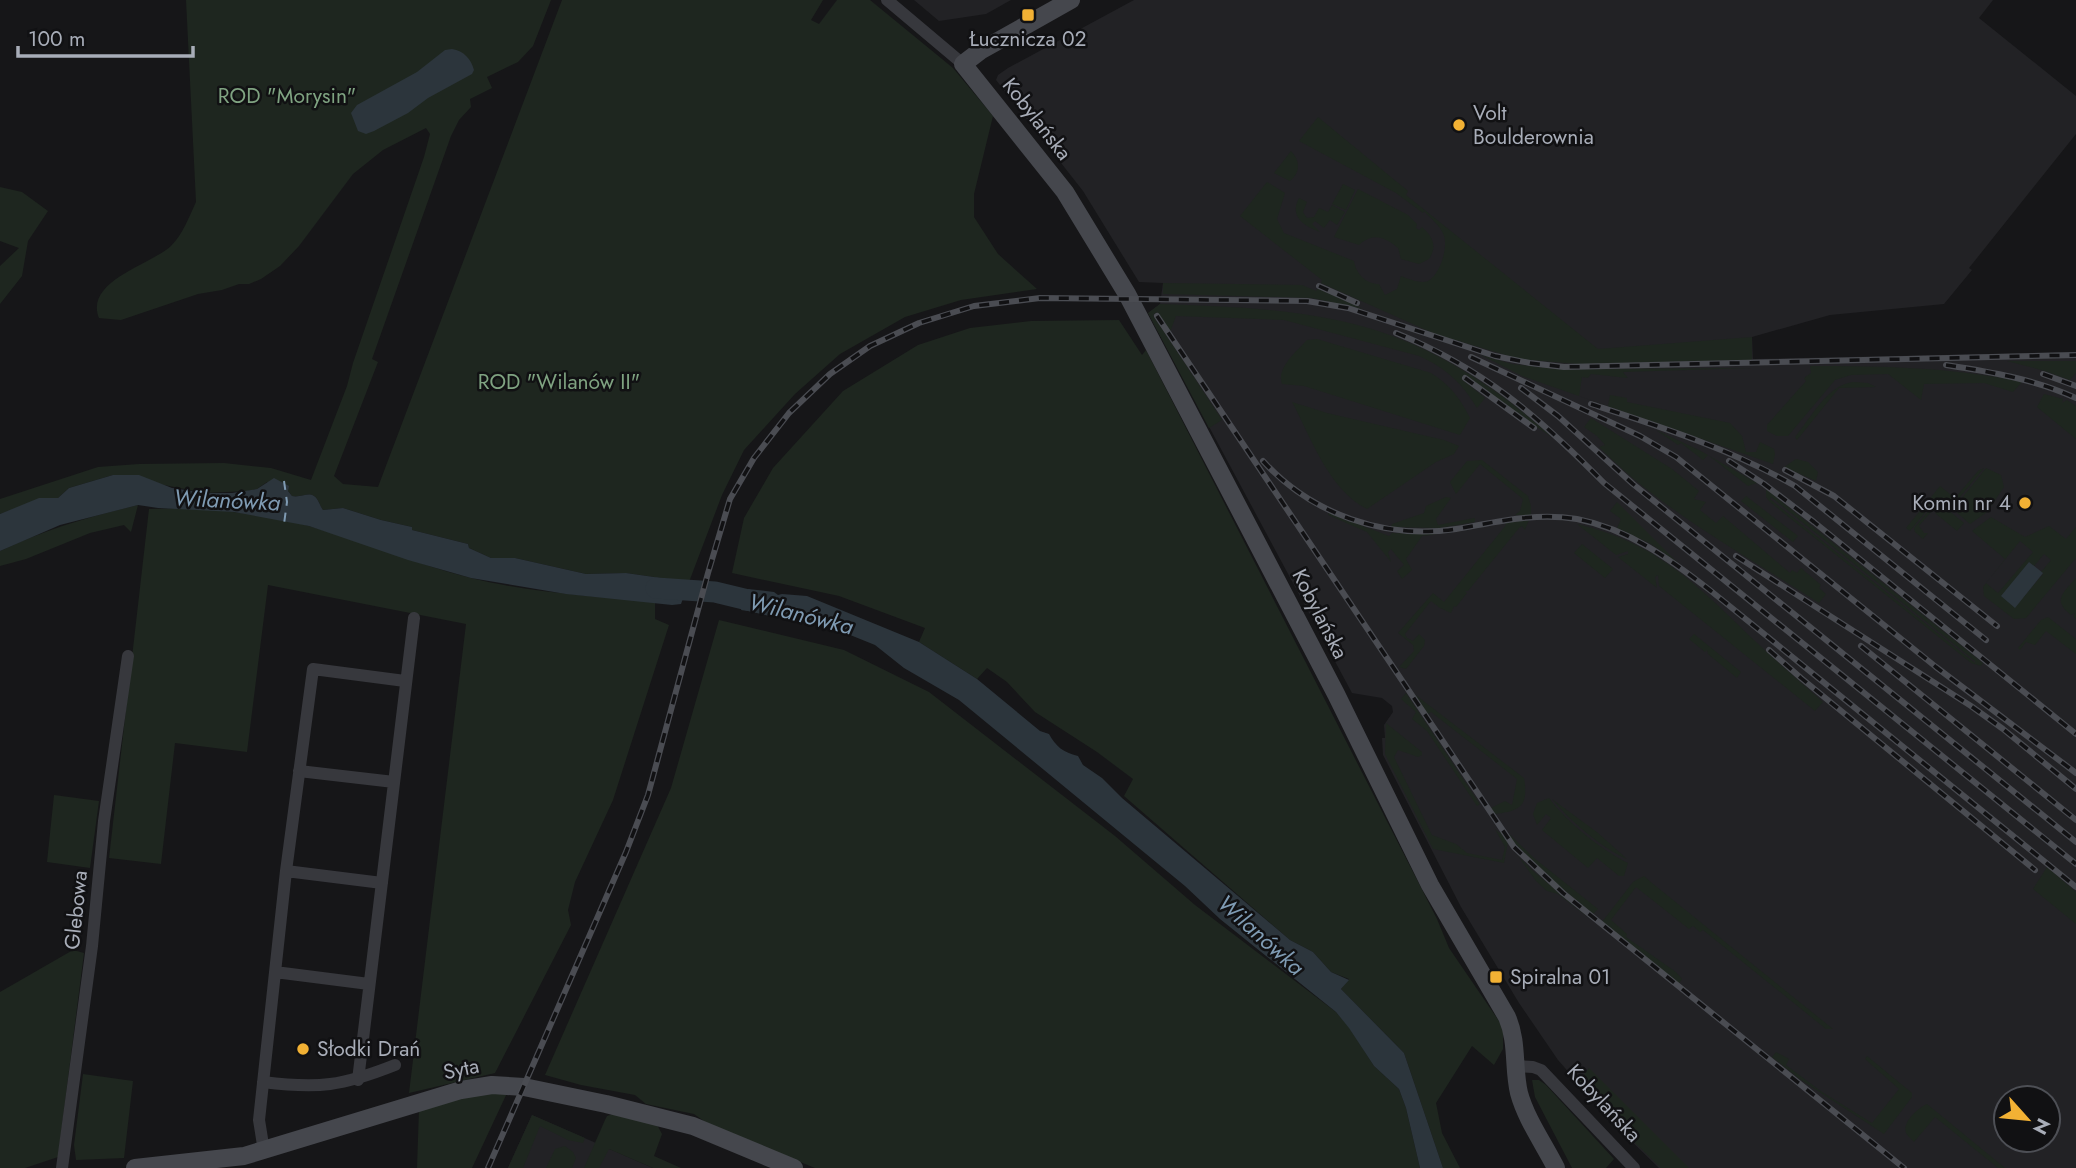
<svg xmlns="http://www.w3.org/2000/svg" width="2076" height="1168" viewBox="0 0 2076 1168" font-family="Jost,sans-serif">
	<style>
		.built { fill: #222225; fill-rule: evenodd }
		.green { fill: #1e261f; fill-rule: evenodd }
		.water { fill: #2c353c }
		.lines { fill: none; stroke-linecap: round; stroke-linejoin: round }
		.river { stroke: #2c353c; stroke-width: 21 }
		.ferry { stroke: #7f9bb3; stroke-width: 2; stroke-dasharray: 9 7; stroke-linecap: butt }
		.street { stroke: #37383d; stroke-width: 12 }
		.secondary { stroke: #45474d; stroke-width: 18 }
		.rail-casing { stroke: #4a4c52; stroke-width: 6 }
		.rail { stroke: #111113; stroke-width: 3.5; stroke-dasharray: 10; stroke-linecap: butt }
		.poi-dot { fill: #f2b134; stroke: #111113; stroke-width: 2.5 }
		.labels { text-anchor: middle; stroke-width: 5; stroke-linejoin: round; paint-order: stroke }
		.poi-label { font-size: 21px; fill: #a8adb8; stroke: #111113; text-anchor: start }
		.park-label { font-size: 21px; fill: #7fa381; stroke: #111113 }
		.street-label { font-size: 21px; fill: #a8adb8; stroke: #111113 }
		.water-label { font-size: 23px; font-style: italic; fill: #7f9bb3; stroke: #111113 }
	</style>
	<rect width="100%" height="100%" fill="#161618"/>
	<path class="built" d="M914 0H1011L986 14 939 21Z
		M1134 0H1993L1979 18 2076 96V134L1969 268 1972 270 1944 304 1830 315 1752 337 1753 359 2076 352V1168H1659L1614 1124 1558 1060 1519 1003 1461 907 1383 755 1382 738H1385L1384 725 1393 712 1392 706 1382 698 1352 693 1148 313 1160 304 1163 283 1139 282 1083 191 996 80 998 75 1008 68ZM2006 1098H2048V1140H2006Z
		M532 1115 653 1168H508Z"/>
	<path class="green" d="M186 0H551L533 46 518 62 487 77 492 88 470 99 471 107 459 120 451 136 372 359 378 362 334 476 343 484 378 487 562 0H823L811 20 819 24 837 0H870L953 68 993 116 974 194V217L998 254 1037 289 961 300 905 317 840 354 795 394 744 450 722 495 689 582 626 573 586 574 515 558H491L469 548 468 544 412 530V527L381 520 343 508 323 510C320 506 318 498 314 496 308 492 300 498 292 496L288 491 267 482 257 489 248 491 205 493 113 475 69 488 58 498 43 499 0 514V499L98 467 139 464 224 463 271 468 311 480 347 386 353 363 424 157 430 134 426 128 383 150 353 174 299 246 280 266 261 279 249 284H239L222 290 198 294 121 320 99 318C84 281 152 264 171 246 183 234 189 217 196 202Z
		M1318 117 1408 191 1406 195 1598 349 1752 337V360L1578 364 1519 359 1435 334 1321 283 1322 280 1240 216 1267 182 1285 193 1277 219 1284 233 1354 261C1356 274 1366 284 1379 284L1385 295 1397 289 1401 276C1409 279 1420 284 1428 281 1440 275 1448 248 1444 236 1441 226 1430 218 1424 211L1423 213 1396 193 1299 141Z
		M1291 151C1300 160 1301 172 1290 181L1274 173Z
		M1343 184 1355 190 1346 210 1332 204Z
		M0 187 22 192 48 211 28 241 22 276 0 304V266L19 248 0 241Z
		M1358 189 1408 215 1417 224 1416 228 1419 230 1422 227C1432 236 1438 246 1429 259L1419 264 1401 259 1398 248C1385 237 1373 232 1359 245L1334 237Z
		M1299 198 1307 202 1303 212 1307 218 1314 217 1319 208 1328 212 1332 205 1345 212 1337 225 1330 220 1324 228 1315 221 1312 224 1320 232C1304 226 1289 217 1299 198Z
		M1163 283 1302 285 1316 291 1318 288 1363 309 1312 298 1163 294Z
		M1160 304C1220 306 1282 308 1341 321 1421 338 1493 383 1553 438L1465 377 1463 380 1485 398 1477 408C1462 383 1446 368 1419 356L1284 320 1176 316 1170 332 1157 312 1153 315 1222 420 1209 428 1148 313Z
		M1119 320 1142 355 1146 350 1437 919 1449 948 1503 1027V1049L1494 1065 1472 1046 1436 1103 1442 1133 1460 1168H1443L1404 1053 1341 989 1349 979 1331 972 1313 952 1290 940 1124 796 1133 779 1097 752 1035 712 1007 682 987 668 977 679 919 642 925 628 839 596 732 573 744 518 773 468 843 391 918 345 970 328 1031 321Z
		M1317 339 1431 373C1450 385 1460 398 1470 418L1460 435 1304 386 1282 384C1276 368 1297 351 1307 340Z
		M1481 355 1512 364 1557 369 1752 368 1623 372 1628 378 1591 374 1588 378 1582 377 1579 396 1608 406 1610 395 1627 398V402L1730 423 1742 436 1746 452H1756L1760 442 1774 449 1775 454 1773 464 1522 376Z
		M2007 361H2076V373L2070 380 2045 371Z
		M1810 366C1881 366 1952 367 2022 382L2013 392 1984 383 1924 384 1921 400 1888 374 1851 375 1835 380 1788 436H1777L1767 431V425L1806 381 1804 378 1811 373Z
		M1853 382 1868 383 1876 387 1839 388 1797 440 1795 437C1811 418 1827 385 1853 382Z
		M2044 394 2063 399 2062 403 2067 400 2076 406V439L2037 407Z
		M1292 402 1327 413 1444 440 1459 446 1454 454 1436 462 1367 509C1328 489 1312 439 1292 402Z
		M1591 418 1672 469 1699 491 1694 499 1706 502 1700 510 1716 523 1723 516 1790 573 1792 570 1797 573 1801 568 1821 585 1819 588 1826 594 1819 603C1745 555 1661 510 1599 447L1605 445 1597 436 1584 427Z
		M1656 430 1699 450 1757 483 1748 486 1708 455 1703 460 1681 443 1678 445Z
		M1796 459 1808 462 1818 472 1816 481 1784 467Z
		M1482 460 1528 496 1531 506V515H1515L1520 511 1523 499 1480 464 1456 494 1450 482 1467 461Z
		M1984 468 1951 508 1937 498 1910 531 1906 528 1940 486 1955 498 1978 471Z
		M1986 468 2001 475 2004 487 1987 512 1970 524 1953 509Z
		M1766 489 1983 663 1981 666 1971 663 1770 502 1766 497ZM1771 497 1975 661V663L1770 499Z
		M1746 496 1798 536 1793 542 1741 501Z
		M1446 497 1451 498 1436 519 1438 525 1475 518V522L1440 528 1391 527 1392 524 1424 513 1426 506Z
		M1937 501 1964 523 1957 531 1935 513 1939 510 1937 509 1930 513 1919 526 1924 533H1928L1923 539 1915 532 1914 528Z
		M1617 502 1679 564 1651 544 1617 528 1621 519 1610 511Z
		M138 505 131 532 124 525 90 533 26 559 0 566V551C47 529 88 517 138 505Z
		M189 508C229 511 270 515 309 526 363 542 416 564 471 578 531 593 594 596 655 602V619L669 625 613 800 575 882 568 910 571 925 495 1073 409 1093 466 624 268 585 247 752 175 743 161 864 109 858 149 509Z
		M1329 513 1389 536 1392 533 1433 534 1476 529 1422 536 1406 559 1412 570 1402 579 1397 571 1404 565 1391 549 1388 552 1391 562 1367 532 1328 515Z
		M1991 517 2025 537 2049 526 2066 539 2076 527V558L2026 618 2014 619 1984 596 1983 587 2005 559 1972 531ZM2020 541 2033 552 1998 593 1986 583ZM2044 554 2051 560 2041 572 2043 574 2015 607 2029 562 2034 566Z
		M1529 520 1525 530 1522 526 1519 528 1468 591H1465L1467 593 1456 607 1454 606 1451 613 1440 608 1431 601 1405 634 1407 638 1413 641 1419 634 1425 640 1424 646 1406 669 1399 667 1414 651 1413 645 1398 633 1433 593 1444 602 1506 525 1504 522Z
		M1577 524C1658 543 1697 585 1755 641 1777 662 1801 682 1823 702L1815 711 1659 586 1658 575 1655 577 1657 588 1618 557 1628 554V551L1616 555Z
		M1582 544 1613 569 1605 578 1574 553Z
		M2076 578V619L2073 616 2075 613 2071 615C2052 600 2063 593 2076 578Z
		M2048 617 2076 639V654L2046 631 2035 645 2026 642 2020 650 2018 648 2041 620Z
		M719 620 844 650 929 692 1115 836 1195 905 1336 1012 1349 1027 1374 1066 1399 1089 1406 1108 1420 1168H815L711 1126 694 1114 646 1104 635 1095 581 1085 545 1075 671 788Z
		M1694 634 1741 672 1737 678 1708 654 1707 650 1705 652 1689 639Z
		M1406 693 1480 804 1477 806 1427 731 1412 719 1416 712 1401 699Z
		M1413 693 1524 778C1529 806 1520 811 1495 814L1491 808 1505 801 1512 805 1517 779 1431 712 1427 715Z
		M1386 723 1422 752V755L1418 757 1398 750 1394 757 1432 835 1456 844 1467 853 1502 860 1505 847 1495 829 1499 833 1501 831 1517 855 1531 869 1590 919 1558 894 1547 891 1536 881 1508 842 1504 863 1433 849 1385 754Z
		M54 795 99 801 90 868 47 862Z
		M1549 798C1567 822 1601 850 1628 863L1624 876H1619L1597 858 1588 868 1542 830 1551 818 1546 814 1537 825 1533 814 1537 803Z
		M1552 799 1598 833 1627 859C1603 849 1568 819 1552 799Z
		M1507 832 1534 858 1598 909 1593 914C1572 896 1517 854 1507 832Z
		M2047 867 2076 892V924L2033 889Z
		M1644 876 1652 883 1833 1029H1826L1703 930 1700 932 1693 926 1689 929 1636 887 1611 920 1627 934 1626 937 1676 972 1682 979 1678 985 1602 922 1633 882Z
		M73 950 84 953 58 1157 25 1168H0V992Z
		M1776 1052 1789 1059 1786 1065 1822 1092 1872 1123 1899 1089 1865 1059 1867 1056 1912 1093V1097L1884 1134 1798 1078 1772 1057Z
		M1589 1068 1689 1168H1661L1613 1122 1578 1082Z
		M83 1074 133 1081 124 1158 76 1160 74 1145Z
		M1532 1080H1539L1546 1085 1614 1159 1606 1168H1572L1535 1097Z
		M507 1093 472 1168H417L419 1109 480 1094Z
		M1927 1104 2005 1168H1998L1935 1117 1914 1142C1912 1140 1907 1135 1906 1133 1902 1122 1918 1108 1927 1104Z
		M616 1113 656 1123 662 1134 654 1156 681 1168H653L609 1149 599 1168H584L605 1120 607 1116Z
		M532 1115 585 1138 583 1143 568 1140 540 1126 523 1168H508Z
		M565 1146 573 1152 576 1158 572 1168H546L555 1149Z"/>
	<path class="water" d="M452 49C464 51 471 59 474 70L472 74 428 98 408 113 374 131 366 134 358 131 351 113 357 105 417 72 445 50Z
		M113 475H139L172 488 205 493H232L257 489 274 478 289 486 288 491 292 496C300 498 308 492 314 496 318 498 320 506 323 510L343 508 381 520 412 527V530L468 544 469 548 491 558H515L586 574 626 573 689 582 681 604 672 605 566 594 471 578 408 560 309 526 234 512 158 508 138 505 60 525 0 551V514L39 498H58L69 488Z
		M2029 562 2043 573 2015 608 2001 596Z
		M748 589 774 592 778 595 782 594 807 596 919 642 977 679 1040 731 1049 734C1056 747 1063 752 1078 756L1083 765 1102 778 1122 798 1290 940 1313 952 1331 972 1349 980 1341 989 1404 1053 1443 1168H1420L1406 1108 1399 1089 1374 1066 1349 1028 1336 1012 1220 919 1185 886 959 700 904 668 875 645 818 622 741 610Z"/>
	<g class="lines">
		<path class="river" d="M656 588 715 592 773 606"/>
		<path class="ferry" d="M284 481 287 502 284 524"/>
		<path class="street" d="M887 0 963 64
			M299 771 394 782
			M286 871 382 883
			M275 972 369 984
			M1516 1066 1533 1067 1541 1070 1634 1168
			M358 1080 414 618
			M263 1082C319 1089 342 1086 395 1065
			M264 1151 259 1120 286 871 313 669 405 681
			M62 1168 92 946 104 821 128 656"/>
		<path class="secondary" d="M1071 0 980 51 963 64 1065 192 1127 294 1336 694 1430 885 1507 1017C1518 1042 1513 1068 1519 1093 1526 1119 1544 1144 1556 1168
			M135 1168 244 1156 461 1090 492 1085 524 1087 606 1104 693 1126 794 1168"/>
		<g class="rail-casing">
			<path id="rail" d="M1319 286 1357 303
				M1157 316 1514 847 1563 893 1904 1168
				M1396 333C1483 368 1539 417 1604 483L2076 864
				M1471 357 1640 436 1676 457 1936 667 2076 773
				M1946 365C1991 372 2034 379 2076 398
				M2043 374 2076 386
				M1465 378 1534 428
				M1521 388 1558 416 1633 484 2076 842
				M1591 404C1661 427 1731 449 1795 486L1986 640
				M1263 461C1311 514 1385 540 1456 529 1497 522 1535 512 1577 519 1629 529 1671 560 1711 591L2076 887
				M1729 461 1764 484 1814 522 2076 734
				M1785 470 1834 496 1997 626
				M1736 556 1971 706 2003 729 2076 789
				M1861 646 2076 820
				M1769 650 1801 678 2035 870
				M488 1168 626 852 648 795 708 573 730 499 754 458 789 413 830 374 870 346 919 323 974 306 1040 298 1307 301 1348 308 1495 356 1530 363 1564 367 2076 355"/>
		</g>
		<use href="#rail" class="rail"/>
	</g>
	<g class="poi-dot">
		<rect x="1021" y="8" width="14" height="14" rx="3.5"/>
		<circle cx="1459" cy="125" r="7"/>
		<circle cx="2025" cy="503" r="7"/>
		<rect x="1489" y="970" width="14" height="14" rx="3.5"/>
		<circle cx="303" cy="1049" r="7"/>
	</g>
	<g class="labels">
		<g class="poi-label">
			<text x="1028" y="46" text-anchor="middle">Łucznicza 02</text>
			<text x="1473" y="120">Volt<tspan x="1473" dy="24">Boulderownia</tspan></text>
			<text x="2011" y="510" text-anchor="end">Komin nr 4</text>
			<text x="1510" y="984">Spiralna 01</text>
			<text x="317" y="1056">Słodki Drań</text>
		</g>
		<g class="park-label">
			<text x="287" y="103">ROD "Morysin"</text>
			<text x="559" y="389">ROD "Wilanów II"</text>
		</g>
		<g class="street-label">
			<text transform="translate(1037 119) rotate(52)" y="7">Kobylańska</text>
			<text transform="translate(1320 614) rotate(63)" y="7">Kobylańska</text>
			<text transform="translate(76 910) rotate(-84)" y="7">Glebowa</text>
			<text transform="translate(461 1069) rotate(-12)" y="7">Syta</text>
			<text transform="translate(1604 1103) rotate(47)" y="7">Kobylańska</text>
		</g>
		<g class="water-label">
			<text transform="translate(227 500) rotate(3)" y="8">Wilanówka</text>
			<text transform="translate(801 614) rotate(14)" y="8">Wilanówka</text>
			<text transform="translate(1261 935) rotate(42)" y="8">Wilanówka</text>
		</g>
	</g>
	<g transform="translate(2027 1119) rotate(117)"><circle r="33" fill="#111113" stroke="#4d4f55" stroke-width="2"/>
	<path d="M0-5L12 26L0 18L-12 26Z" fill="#f2b134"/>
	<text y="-10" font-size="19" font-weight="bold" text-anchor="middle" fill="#a8adb8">N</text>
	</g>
	<path d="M18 46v10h175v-10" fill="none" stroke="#a8adb8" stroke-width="3.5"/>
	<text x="28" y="46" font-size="21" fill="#a8adb8" stroke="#111113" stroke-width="5" paint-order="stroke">100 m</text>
</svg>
